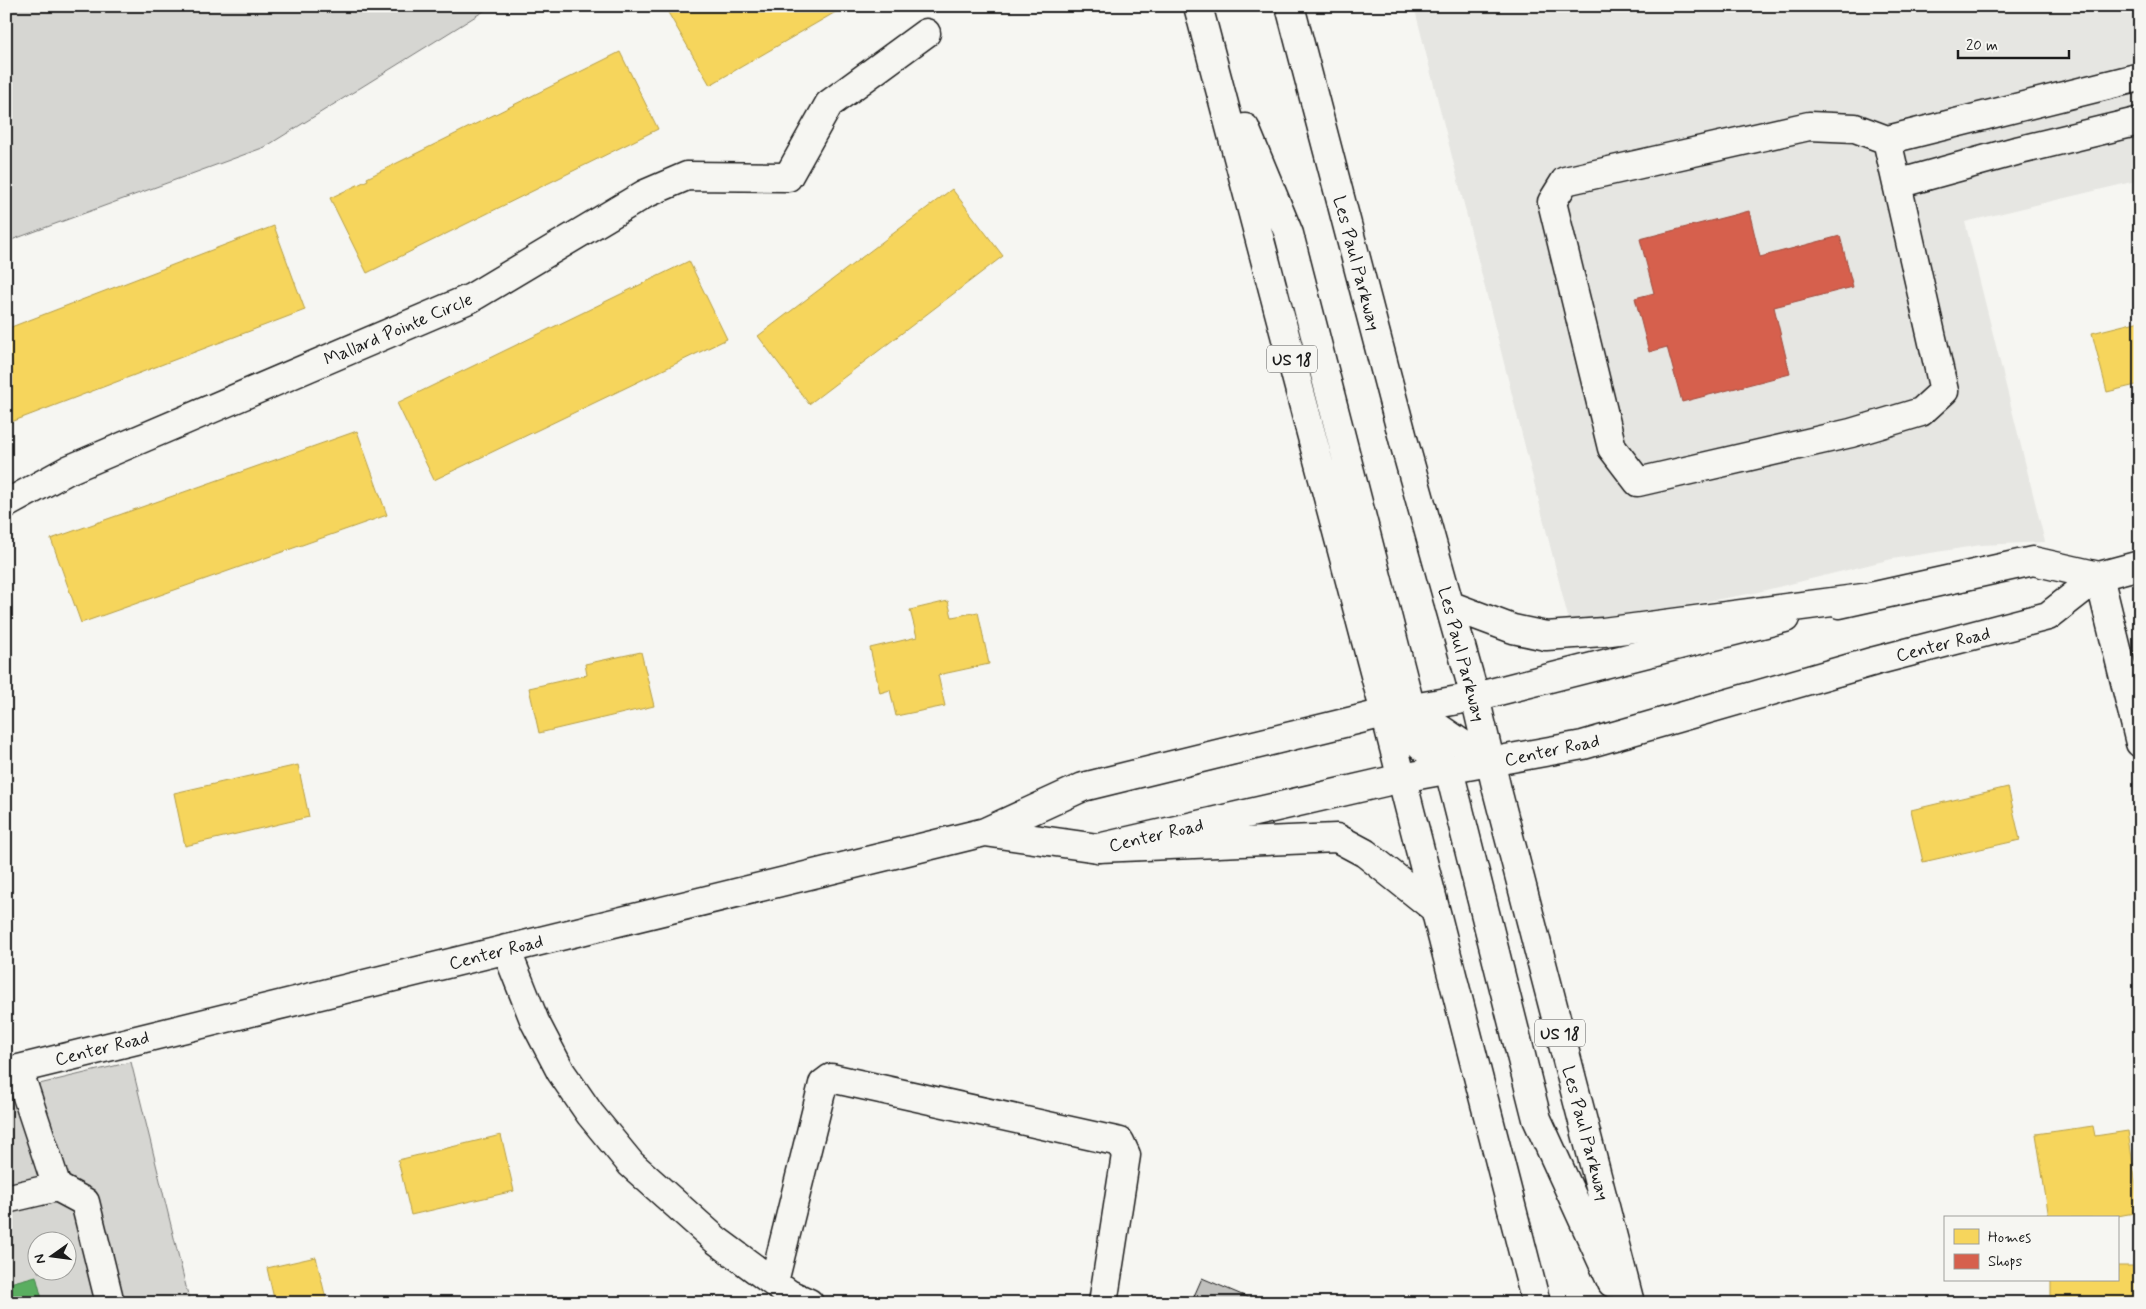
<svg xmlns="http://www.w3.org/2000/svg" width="2146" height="1309" viewBox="0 0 2146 1309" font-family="Mynerve,sans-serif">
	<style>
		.built { fill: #e6e6e2 }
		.green { fill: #d6d6d2; stroke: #797977; fill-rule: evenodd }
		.homes { fill: #f6d55c; stroke: #b59e49 }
		.shops { fill: #d6604d; stroke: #9e4c3e }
		.public { fill: #5aae61; stroke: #47824c }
		.building { fill: #c0c0bd; stroke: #1c1c1c }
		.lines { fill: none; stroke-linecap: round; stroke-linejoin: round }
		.minor-casing { stroke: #1c1c1c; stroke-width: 31 }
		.major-casing { stroke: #1c1c1c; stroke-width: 31 }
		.minor { stroke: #f6f6f2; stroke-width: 28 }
		.major { stroke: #f6f6f2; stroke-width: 28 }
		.labels { text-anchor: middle; stroke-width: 5; stroke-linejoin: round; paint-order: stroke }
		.shield { fill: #f6f6f2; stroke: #5d5d5c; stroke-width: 1 }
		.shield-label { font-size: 16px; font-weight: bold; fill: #1c1c1c }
		.street-label { font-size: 18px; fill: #1c1c1c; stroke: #f6f6f2 }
	</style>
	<rect width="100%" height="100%" fill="#f6f6f2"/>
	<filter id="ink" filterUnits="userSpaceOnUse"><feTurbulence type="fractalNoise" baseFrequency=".02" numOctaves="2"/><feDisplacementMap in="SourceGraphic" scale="10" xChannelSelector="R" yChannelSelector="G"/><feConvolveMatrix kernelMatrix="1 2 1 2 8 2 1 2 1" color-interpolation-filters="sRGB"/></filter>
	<g filter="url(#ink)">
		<path class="built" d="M1414 6H2140V180L1965 222 2045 542 1981 545 1892 559 1754 593 1652 611 1569 621Z"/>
		<path class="green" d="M6 6H492L265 147 6 242Z
			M131 1062 190 1303H6V1092ZM38 1242H68V1272H38Z"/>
		<path class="homes" d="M670 6H846L710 85 666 9Z
			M620 52 658 129 367 273 330 198 368 180 367 178Z
			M952 189 1003 256 809 404 758 336Z
			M274 226 305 310 6 424V329Z
			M689 261 727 339 434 480 397 403Z
			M2140 321V384L2107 392 2092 333Z
			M357 431 387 515 81 623 51 539Z
			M948 601 952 617 978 612 989 664 938 675 945 706 896 716 890 690 880 693 870 648 917 637 910 610Z
			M641 652 654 706 539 733 529 688 587 675 585 664Z
			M298 765 309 817 185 846 174 793Z
			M2008 787 2020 840 1923 862 1911 810Z
			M2093 1126 2095 1136 2128 1131 2140 1212 2106 1218H2049L2036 1134Z
			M501 1135 514 1191 411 1215 398 1160Z
			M316 1257 327 1303H275L267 1268Z
			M2117 1266H2140V1303H2051V1280H2117Z"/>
		<path class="shops" d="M1749 211 1760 257 1840 236 1853 287 1774 307 1790 374 1682 402 1667 347 1649 352 1635 298 1654 293 1640 239Z"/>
		<path class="public" d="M36 1276 43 1303H6V1284Z"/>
		<path class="building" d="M1202 1278 1261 1303H1191Z"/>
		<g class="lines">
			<g class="minor-casing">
				<path id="minor" d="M1887 140 1944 391 1921 412 1851 433 1638 482 1612 448 1552 202 1565 181 1809 126 1855 128 1887 140 2140 77
					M1897 184 2016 151 2140 121
					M6 504 68 470 471 298 645 194 687 176 788 177 829 104 926 33
					M2099 576 2140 743
					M1839 604 2033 561 2099 576
					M985 832 1098 848 1402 778 1583 745 1875 661 2048 616 2099 576 2140 565
					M506 949 535 1022 561 1072 590 1114 631 1164 716 1240 789 1294 809 1303
					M18 1069 57 1187
					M6 1072 985 832 1083 787 1385 713 1475 697 1785 618
					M6 1199 57 1187 85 1202 110 1303
					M774 1282 823 1084 831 1078 1120 1142 1126 1155 1103 1303"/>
			</g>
			<g class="major-casing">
				<path id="major" d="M1198 6 1385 713 1536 1303
					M1290 6 1405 446 1475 697 1497 790 1630 1303
					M1245 128 1289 234 1411 709 1490 763
					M1449 605 1513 629 1546 636 1603 632 1863 598
					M1385 713 1449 770 1537 1119 1612 1283
					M1098 848 1337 838 1365 853 1435 909"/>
			</g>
			<use href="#minor" class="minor"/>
			<use href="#major" class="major"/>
		</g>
	</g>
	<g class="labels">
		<g class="shield">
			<rect x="1267" y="345.5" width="50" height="27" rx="4"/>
			<rect x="1535" y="1019.5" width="50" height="27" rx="4"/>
		</g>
		<g class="shield-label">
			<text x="1292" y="365">US 18</text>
			<text x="1560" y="1039">US 18</text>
		</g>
		<g class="street-label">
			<text transform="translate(1357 263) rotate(75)" y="6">Les Paul Parkway</text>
			<text transform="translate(398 329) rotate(-23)" y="6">Mallard Pointe Circle</text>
			<text transform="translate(1943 644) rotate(-14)" y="6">Center Road</text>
			<text transform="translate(1462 654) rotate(75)" y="6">Les Paul Parkway</text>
			<text transform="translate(1552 750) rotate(-12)" y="6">Center Road</text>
			<text transform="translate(1156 835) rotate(-13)" y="6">Center Road</text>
			<text transform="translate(496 952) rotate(-14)" y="6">Center Road</text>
			<text transform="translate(102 1048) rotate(-14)" y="6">Center Road</text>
			<text transform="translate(1586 1133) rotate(75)" y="6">Les Paul Parkway</text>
		</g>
	</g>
	<rect width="2146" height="1309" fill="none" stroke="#f6f6f2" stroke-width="25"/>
	<rect x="12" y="12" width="2121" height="1284" fill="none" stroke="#1c1c1c" stroke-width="2" filter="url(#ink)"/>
	<rect x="1944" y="1216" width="175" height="65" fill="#f6f6f2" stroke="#9f9f9c"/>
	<rect x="1954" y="1229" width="25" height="15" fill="#f6d55c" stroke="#9f9f9c"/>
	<text x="1988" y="1242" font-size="15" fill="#1c1c1c">Homes</text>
	<rect x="1954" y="1254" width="25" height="15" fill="#d6604d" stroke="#9f9f9c"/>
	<text x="1988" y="1266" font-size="15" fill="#1c1c1c">Shops</text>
	<g transform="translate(52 1256) rotate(256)"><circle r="24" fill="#f6f6f2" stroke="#9f9f9c"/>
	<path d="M0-4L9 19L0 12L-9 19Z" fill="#1c1c1c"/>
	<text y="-8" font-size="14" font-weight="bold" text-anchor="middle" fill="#1c1c1c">N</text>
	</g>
	<path d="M1958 50v8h111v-8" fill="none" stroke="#1c1c1c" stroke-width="2.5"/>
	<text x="1966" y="50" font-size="15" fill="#1c1c1c" stroke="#f6f6f2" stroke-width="4" paint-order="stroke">20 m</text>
</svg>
